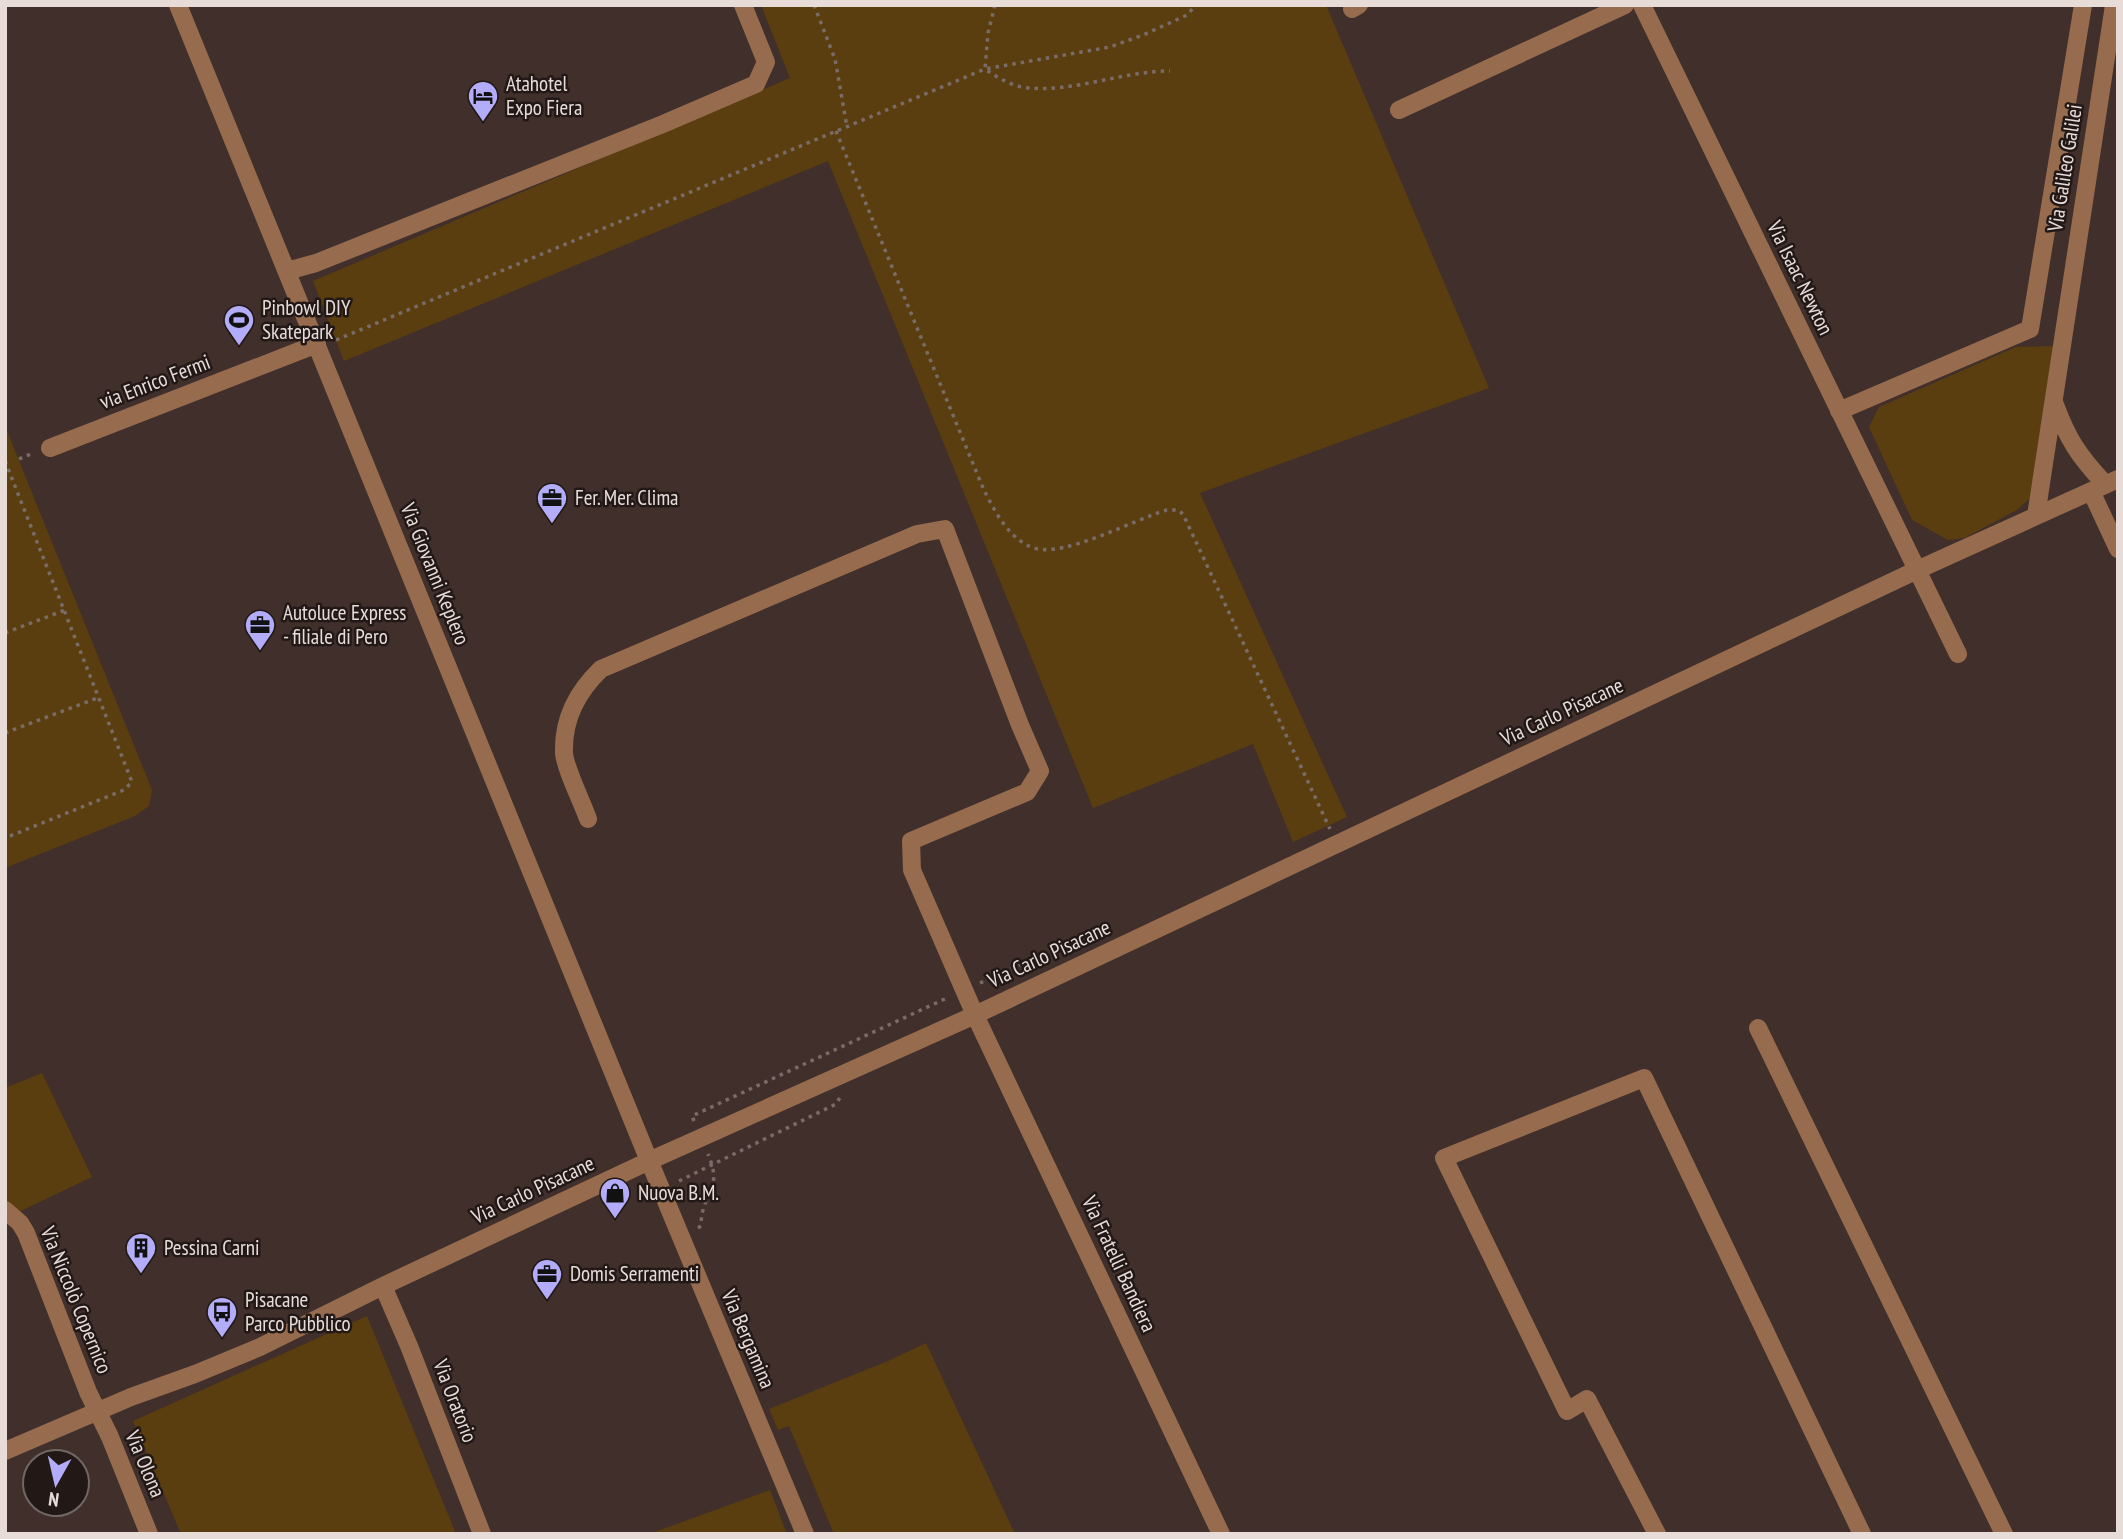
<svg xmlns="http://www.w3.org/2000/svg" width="2123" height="1539" viewBox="0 0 2123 1539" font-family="'PT Sans Narrow',sans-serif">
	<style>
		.green { fill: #5a3e0f }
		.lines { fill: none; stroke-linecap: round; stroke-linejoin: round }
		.path { stroke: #7b6b68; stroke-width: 3.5; stroke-dasharray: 3.5 5; stroke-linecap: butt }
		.minor { stroke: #966b4e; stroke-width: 18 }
		.labels { text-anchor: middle; stroke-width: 5; stroke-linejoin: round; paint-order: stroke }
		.poi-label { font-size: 21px; fill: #e8dcd9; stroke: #221917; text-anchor: start }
		.street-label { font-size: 21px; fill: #e8dcd9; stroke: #221917 }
	</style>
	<rect width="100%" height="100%" fill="#412f2b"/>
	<path class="green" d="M761 5H1326L1489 388 1200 493 1347 817 1293 842 1253 744 1093 808 828 161 344 361 313 281 790 78Z
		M2054 346 2030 498 2017 510 1964 538 1948 540 1912 520 1869 427 1879 407 2016 347Z
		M5 426 152 790 149 806 135 816 5 868Z
		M42 1073 92 1177 12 1215 5 1210V1088Z
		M367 1316 456 1534H181L133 1421Z
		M926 1343 1015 1534H834L789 1426 778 1430 769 1409 888 1361Z
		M770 1490 786 1532 782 1534H649Z"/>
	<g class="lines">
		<path class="path" d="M814 5 835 59 847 127
			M995 5 988 33 985 69C998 78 1013 87 1029 88 1076 92 1123 71 1170 71
			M836 131 983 488C994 510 1009 540 1034 548 1064 558 1135 519 1167 510H1178L1183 514 1330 829
			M336 340 985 69 1110 47 1143 35 1187 15 1196 5
			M19 459 33 453
			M5 461 132 782 124 790 5 838
			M5 633 65 610
			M5 733 100 697
			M980 983 1104 926 1106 932
			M694 1121 692 1116 947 998
			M679 1181 836 1104 841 1096
			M698 1228 701 1226C701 1192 724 1191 708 1154"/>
		<path class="minor" d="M178 5 643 1146 805 1534
			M1642 5 1958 654
			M1352 9 1359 5
			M1399 110 1625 5
			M287 271 316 263 663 124 756 84 766 62 743 5
			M2054 402C2068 440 2078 455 2105 484
			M1839 411 2030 329 2083 5
			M50 448 317 344
			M2091 491 2118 549
			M2036 516 2114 5
			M588 819C583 804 564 766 564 752 563 719 578 691 601 669L917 534 945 529 1020 725 1040 771 1027 792 911 841 912 870 975 1015 1221 1534
			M1758 1028 2004 1534
			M5 1210 20 1223 26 1233 88 1392 110 1437 149 1534
			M383 1286 409 1346 482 1534
			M5 1451 131 1397 195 1374 260 1347 383 1286 649 1161 975 1015 1915 571 2118 479
			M1657 1534 1587 1399 1567 1411 1444 1158 1644 1078 1862 1534"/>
	</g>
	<defs>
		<g id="hotel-pin" transform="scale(1.575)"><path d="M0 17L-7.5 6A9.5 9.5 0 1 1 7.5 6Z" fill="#b3acf9" stroke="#221917"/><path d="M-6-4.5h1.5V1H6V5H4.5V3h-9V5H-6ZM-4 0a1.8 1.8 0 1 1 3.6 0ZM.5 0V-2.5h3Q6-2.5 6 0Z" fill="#111"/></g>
		<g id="stadium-pin" transform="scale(1.575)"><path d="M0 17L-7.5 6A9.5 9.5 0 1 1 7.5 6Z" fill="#b3acf9" stroke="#221917"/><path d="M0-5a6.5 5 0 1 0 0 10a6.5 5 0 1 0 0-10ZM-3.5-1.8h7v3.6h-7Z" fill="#111"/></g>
		<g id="office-pin" transform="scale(1.575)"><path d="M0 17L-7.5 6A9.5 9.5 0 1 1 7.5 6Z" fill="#b3acf9" stroke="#221917"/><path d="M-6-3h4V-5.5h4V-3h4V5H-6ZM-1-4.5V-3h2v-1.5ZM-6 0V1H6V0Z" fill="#111"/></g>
		<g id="shop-pin" transform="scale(1.575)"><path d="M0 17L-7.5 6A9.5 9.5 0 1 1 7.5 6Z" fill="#b3acf9" stroke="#221917"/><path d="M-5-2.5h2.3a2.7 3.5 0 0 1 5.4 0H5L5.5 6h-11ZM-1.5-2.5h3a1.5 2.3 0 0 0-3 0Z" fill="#111"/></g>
		<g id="building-pin" transform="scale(1.575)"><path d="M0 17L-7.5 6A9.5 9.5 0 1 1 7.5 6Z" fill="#b3acf9" stroke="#221917"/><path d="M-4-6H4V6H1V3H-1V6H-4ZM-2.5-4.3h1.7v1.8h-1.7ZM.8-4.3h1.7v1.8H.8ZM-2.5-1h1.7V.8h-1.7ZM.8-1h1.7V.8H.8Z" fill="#111"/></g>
		<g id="bus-pin" transform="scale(1.575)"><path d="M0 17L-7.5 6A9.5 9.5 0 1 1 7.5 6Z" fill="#b3acf9" stroke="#221917"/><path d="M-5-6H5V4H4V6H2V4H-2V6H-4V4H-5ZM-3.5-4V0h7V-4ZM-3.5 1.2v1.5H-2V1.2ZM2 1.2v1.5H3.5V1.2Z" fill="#111"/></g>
	</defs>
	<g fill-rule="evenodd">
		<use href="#hotel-pin" x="483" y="96"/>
		<use href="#stadium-pin" x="239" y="320"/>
		<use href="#office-pin" x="552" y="498"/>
		<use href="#office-pin" x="260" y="625"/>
		<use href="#shop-pin" x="615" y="1193"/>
		<use href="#building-pin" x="141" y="1248"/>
		<use href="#office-pin" x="547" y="1274"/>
		<use href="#bus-pin" x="222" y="1312"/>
	</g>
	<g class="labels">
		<g class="poi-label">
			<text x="506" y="91">Atahotel<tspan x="506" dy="24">Expo Fiera</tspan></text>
			<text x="262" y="315">Pinbowl DIY<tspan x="262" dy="24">Skatepark</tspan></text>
			<text x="575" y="505">Fer. Mer. Clima</text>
			<text x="283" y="620">Autoluce Express<tspan x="283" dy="24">- filiale di Pero</tspan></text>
			<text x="638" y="1200">Nuova B.M.</text>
			<text x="164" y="1255">Pessina Carni</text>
			<text x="570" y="1281">Domis Serramenti</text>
			<text x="245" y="1307">Pisacane<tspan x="245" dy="24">Parco Pubblico</tspan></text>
		</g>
		<g class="street-label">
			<text transform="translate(2065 168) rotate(-81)" y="7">Via Galileo Galilei</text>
			<text transform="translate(1800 278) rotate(64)" y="7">Via Isaac Newton</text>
			<text transform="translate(155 382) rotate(-21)" y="7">via Enrico Fermi</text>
			<text transform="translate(435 574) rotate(68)" y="7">Via Giovanni Keplero</text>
			<text transform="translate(1562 712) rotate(-25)" y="7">Via Carlo Pisacane</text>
			<text transform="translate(1049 954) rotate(-25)" y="7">Via Carlo Pisacane</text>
			<text transform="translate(533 1190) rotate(-25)" y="7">Via Carlo Pisacane</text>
			<text transform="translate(1119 1264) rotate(65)" y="7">Via Fratelli Bandiera</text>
			<text transform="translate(76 1300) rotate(68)" y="7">Via Niccolò Copernico</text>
			<text transform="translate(748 1339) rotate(67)" y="7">Via Bergamina</text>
			<text transform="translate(455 1401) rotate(69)" y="7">Via Oratorio</text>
			<text transform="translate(145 1464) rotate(67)" y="7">Via Olona</text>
		</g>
	</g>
	<rect width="2123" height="1539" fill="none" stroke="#e8dcd9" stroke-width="14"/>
	<g transform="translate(56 1483) rotate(188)"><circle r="33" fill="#221917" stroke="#716765" stroke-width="2"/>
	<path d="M0-5L12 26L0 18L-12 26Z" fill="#b3acf9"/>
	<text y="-10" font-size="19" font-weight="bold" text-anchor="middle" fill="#e8dcd9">N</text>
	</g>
</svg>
